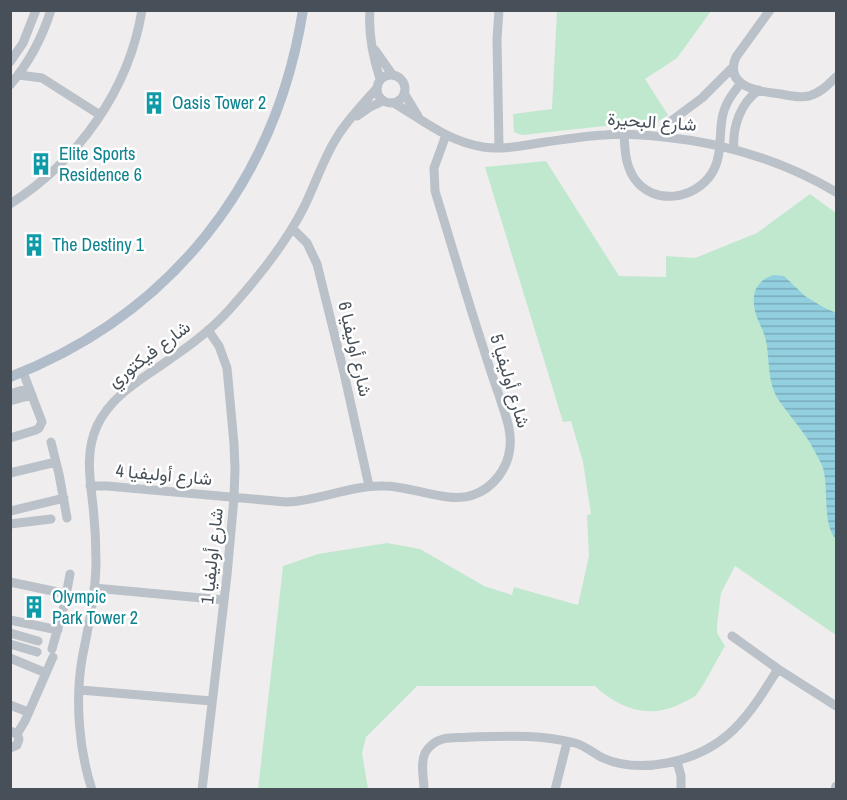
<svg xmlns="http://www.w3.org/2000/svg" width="847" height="800" viewBox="0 0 847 800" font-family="'Archivo Narrow',Vazirmatn,sans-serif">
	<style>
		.grass { fill: #c0e8cf }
		.water { fill: url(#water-rules) }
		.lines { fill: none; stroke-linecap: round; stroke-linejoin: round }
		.minor { stroke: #bac1c8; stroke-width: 9 }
		.major { stroke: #b0bcc9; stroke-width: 10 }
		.labels { text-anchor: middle; stroke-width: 5; stroke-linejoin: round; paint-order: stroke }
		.culture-label { font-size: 18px; fill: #0d838f; stroke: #fff; text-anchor: start }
		.street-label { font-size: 18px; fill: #475058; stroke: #fff }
	</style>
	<defs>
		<pattern id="water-rules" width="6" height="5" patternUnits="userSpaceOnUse" patternTransform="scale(1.5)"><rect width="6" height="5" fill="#92d0e0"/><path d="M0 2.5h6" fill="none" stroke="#79abb8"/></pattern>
	</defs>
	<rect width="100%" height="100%" fill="#efeded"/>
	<path class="grass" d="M557 11V10L711 11 677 58 645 79 668 115 655 123 623 124 522 135 514 132 513 114 552 109Z
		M546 161 619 276 666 277V256L695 258 757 233 810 194 836 213V635L735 566 721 593 717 625V633L725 646C715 662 707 681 696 695 692 699 685 701 680 704 649 720 618 708 595 686H417L366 737 362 753 368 789 258 790 283 566 318 554 387 543 420 549 484 586 512 595 514 587 578 605 589 556 587 515 591 514 583 462 571 421 563 422 485 167Z"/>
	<path class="water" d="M774 275 784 276 805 296 823 307 836 313V539C822 525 829 488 823 468 821 463 818 457 815 452 805 432 790 417 778 399 767 381 770 361 766 341 764 330 757 321 755 311 751 294 756 280 774 275Z"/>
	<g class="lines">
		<path class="minor" d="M370 10C368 34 373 57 380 79
			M499 10 497 39 499 148
			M770 10 736 57C723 87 760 92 781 94 790 96 800 98 809 96 820 93 828 85 836 77
			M375 50 392 74
			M10 62 23 43 36 10
			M377 89a14 14 0 1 1 28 0a14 14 0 1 1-28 0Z
			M19 75 42 78 100 115
			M10 85C29 63 42 38 51 10
			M404 93 418 116
			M394 103C423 120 447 141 483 147 504 150 525 145 546 142 566 139 585 136 605 135 625 133 645 135 664 137 725 143 783 161 836 192
			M357 116 370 107 383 101
			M671 121 702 98 733 67
			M624 134C625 150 625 164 634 178 653 206 695 200 712 173 722 157 719 137 722 119 724 105 732 94 741 83
			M734 149C732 127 741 102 759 90
			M10 204C78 161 129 90 142 10
			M292 228 307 243 317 264 344 373 369 486
			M10 394 29 388
			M10 401 32 395
			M10 438 36 430 39 428 42 422 23 372
			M51 442 59 474 67 518
			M10 473 56 462
			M90 486H107L286 502C319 501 350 485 384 486 412 486 448 504 473 495 493 488 508 469 510 447 512 429 504 412 499 395 493 379 488 363 483 347 466 295 451 243 435 191L434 168 446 135
			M10 511 64 498
			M10 524 51 519
			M10 582 67 594
			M94 588 224 600
			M10 620 58 630
			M10 633 38 641
			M732 636 778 669 836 706
			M10 644 37 652
			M52 649 64 606 70 574
			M10 658 46 673
			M80 690 212 701
			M10 705 28 712
			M10 731 17 734 19 739 17 745 10 748
			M17 734 25 721 53 657
			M677 761 681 776V790
			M92 790C79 750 75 701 82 659 88 627 96 594 96 561 96 542 95 524 93 506 90 479 85 452 97 426 111 395 144 378 170 359 191 345 212 329 229 310 257 279 285 245 304 207 316 183 324 156 339 134 350 117 364 103 377 88
			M202 790 227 575 234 498 235 469 234 444 227 368 219 346 208 330
			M424 790C424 778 420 764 425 753 429 746 435 741 443 739 451 737 461 738 470 737 505 736 541 734 575 743 586 746 594 754 603 758 623 767 646 767 667 763 727 751 748 717 778 669
			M555 790 567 742
			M835 790 836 786"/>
		<path class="major" d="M10 377C172 314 276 181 303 10"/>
	</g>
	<defs>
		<g id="building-bare" transform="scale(1.8)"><path d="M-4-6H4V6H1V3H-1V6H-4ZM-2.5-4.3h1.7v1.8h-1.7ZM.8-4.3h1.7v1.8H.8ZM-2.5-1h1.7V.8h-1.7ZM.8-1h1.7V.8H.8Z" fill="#0f9aa8" stroke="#fff" stroke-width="2.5" paint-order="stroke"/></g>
	</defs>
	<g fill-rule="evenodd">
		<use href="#building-bare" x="154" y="103"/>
		<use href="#building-bare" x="41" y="164"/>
		<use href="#building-bare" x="34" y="245"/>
		<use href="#building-bare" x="34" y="607"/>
	</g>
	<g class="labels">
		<g class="culture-label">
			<text x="172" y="109">Oasis Tower 2</text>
			<text x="59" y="160">Elite Sports<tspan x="59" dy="21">Residence 6</tspan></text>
			<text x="52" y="251">The Destiny 1</text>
			<text x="52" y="603">Olympic<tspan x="52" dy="21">Park Tower 2</tspan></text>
		</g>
		<g class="street-label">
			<text transform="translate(652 122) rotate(4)" y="6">شارع البحيرة</text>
			<text transform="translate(355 349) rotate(77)" y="6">شارع أوليفيا 6</text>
			<text transform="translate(149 354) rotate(-37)" y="6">شارع فيكتوري</text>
			<text transform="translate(510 381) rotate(73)" y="6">شارع أوليفيا 5</text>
			<text transform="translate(164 475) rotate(5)" y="6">شارع أوليفيا 4</text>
			<text transform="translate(212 556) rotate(-84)" y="6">شارع أوليفيا 1</text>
		</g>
	</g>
	<rect width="847" height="800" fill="none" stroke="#475058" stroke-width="24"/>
</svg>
